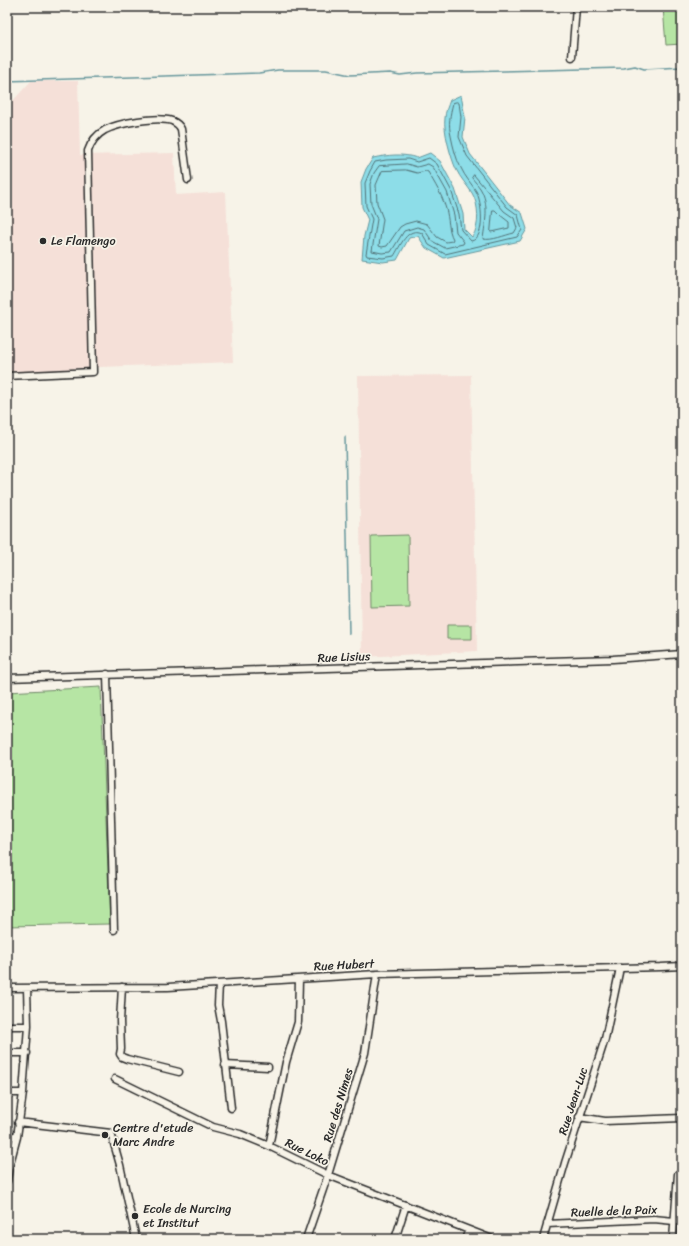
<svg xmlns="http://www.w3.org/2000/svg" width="689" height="1246" viewBox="0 0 689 1246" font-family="Sriracha,sans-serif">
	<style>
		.built { fill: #f5e0d8 }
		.green { fill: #b6e5a4; stroke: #708868 }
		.water { fill: #8ddde8; stroke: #66969c }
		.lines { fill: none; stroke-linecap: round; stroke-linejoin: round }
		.shore { stroke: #527277; stroke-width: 1 }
		.stream { stroke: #66969c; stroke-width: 1.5 }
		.minor-casing { stroke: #2b2b2b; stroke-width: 9 }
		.minor { stroke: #f7f3e8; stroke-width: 6 }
		.poi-dot { fill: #2b2b2b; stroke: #f7f3e8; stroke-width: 1.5 }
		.labels { text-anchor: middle; stroke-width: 3.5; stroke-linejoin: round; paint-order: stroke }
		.poi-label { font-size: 12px; fill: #2b2b2b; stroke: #f7f3e8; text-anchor: start }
		.street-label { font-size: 12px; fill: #2b2b2b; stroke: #f7f3e8 }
	</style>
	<rect width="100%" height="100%" fill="#f7f3e8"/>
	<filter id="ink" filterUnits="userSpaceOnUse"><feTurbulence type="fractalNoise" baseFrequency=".025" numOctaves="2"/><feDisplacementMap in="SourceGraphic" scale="8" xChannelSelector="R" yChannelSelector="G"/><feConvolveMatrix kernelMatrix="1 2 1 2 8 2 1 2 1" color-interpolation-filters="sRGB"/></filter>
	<g filter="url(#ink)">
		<path class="built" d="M31 81H78L80 155 174 153 176 195 226 192 233 362 100 367 7 373V107Z
			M471 375 477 651 362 657 358 376Z"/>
		<path class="green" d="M663 7H682V44L666 45Z
			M408 535 409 606 372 607 371 536Z
			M447 625H472V639H447Z
			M101 687 110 924 7 926V692Z"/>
		<path class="water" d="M461 95 465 117 463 137 470 154 510 205 522 213 527 229 520 241 444 258 426 248 418 236 409 238 397 260 383 262 362 259 364 236 368 220 362 207 361 182 366 169 373 158C387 155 403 153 417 158L430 153 440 161 455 189 463 214 464 229 472 237C480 227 479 204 472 193 467 185 460 178 456 169 451 158 443 130 445 118 445 112 448 106 450 100Z"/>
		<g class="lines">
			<path class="shore" d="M457 102 459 103 461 117 459 137 467 156 507 207 518 215 522 230 517 237 445 254 429 245 422 233C407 226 400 247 394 256L383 258 367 256 366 254 372 219 366 206 365 183 370 171 375 162 386 160 408 159 417 162 429 158 437 164 451 190 459 214 461 230 471 241C486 239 482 201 476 191 471 183 465 177 461 168 456 159 453 146 451 136 448 124 450 115 453 103Z
				M407 164 417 167 428 164 433 167 447 192 454 215 456 232 464 242 463 244 445 248 432 241 424 229 417 227 404 231 391 252 382 253 372 251 377 219 371 204 370 184 374 173 379 166Z
				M406 170 417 173 426 171 428 172C435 184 442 195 446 209 449 219 448 230 453 239L452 241 446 242 437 237 427 224 416 221 405 224 400 227 387 246 382 247 379 246 383 219 377 203 376 185 382 171Z
				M474 175 504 211 514 218 517 228 514 233C505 235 492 241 483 239 485 223 490 204 480 188 478 185 475 182 472 178Z
				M493 210H495L500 215 509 222V228L491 232Z"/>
			<path class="stream" d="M7 81 259 73 278 70H326L350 75 390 73 400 75 417 73 624 68 635 66 644 69 682 67
				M345 437 349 634"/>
			<g class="minor-casing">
				<path id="minor" d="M572 57 576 7
					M7 376 93 372 88 151C91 142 96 135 105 130 119 123 157 116 172 121 177 123 179 125 181 129L188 180
					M107 674 114 930
					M7 678 613 659 682 654
					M219 984 218 1005 221 1021 231 1108
					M122 987 120 1021 121 1049 120 1054 122 1057 127 1059 179 1072
					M7 988 168 987 377 974 661 967 682 966
					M7 1026H28
					M7 1053H27
					M225 1065 268 1067
					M115 1079 213 1127 240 1134 269 1146 328 1175 492 1239
					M7 1093H23
					M579 1117 605 1121 682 1118
					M18 1122 111 1133 120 1165 136 1239
					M7 1135 17 1137
					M269 1146 286 1062 298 1022 299 979
					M7 1181 9 1167 17 1137 23 1093 28 1026 27 988
					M547 1224 654 1219 674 1221H682
					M7 1236 16 1239
					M306 1239 328 1175 365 1053 377 974
					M395 1239 406 1205
					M465 1239 469 1230
					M543 1239 565 1163 605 1039 620 968
					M673 1239 678 1174"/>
			</g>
			<use href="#minor" class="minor"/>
		</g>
	</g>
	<g class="poi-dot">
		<circle cx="43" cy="241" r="4"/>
		<circle cx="105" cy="1135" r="4"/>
		<circle cx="135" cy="1216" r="4"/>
	</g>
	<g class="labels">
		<g class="poi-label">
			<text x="51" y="245">Le Flamengo</text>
			<text x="113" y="1132">Centre d'etude<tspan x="113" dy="14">Marc Andre</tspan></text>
			<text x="143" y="1213">Ecole de Nurcing<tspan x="143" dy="14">et Institut</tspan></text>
		</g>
		<g class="street-label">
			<text transform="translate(344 657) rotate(-2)" y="4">Rue Lisius</text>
			<text transform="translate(344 965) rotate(-3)" y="4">Rue Hubert</text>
			<text transform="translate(573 1101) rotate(-72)" y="4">Rue Jean-Luc</text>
			<text transform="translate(338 1105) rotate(-73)" y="4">Rue des Nimes</text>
			<text transform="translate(307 1152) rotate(26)" y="4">Rue Loko</text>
			<text transform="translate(614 1211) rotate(-2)" y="4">Ruelle de la Paix</text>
		</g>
	</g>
	<rect width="689" height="1246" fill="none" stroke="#f7f3e8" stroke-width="24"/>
	<rect x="12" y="12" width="665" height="1222" fill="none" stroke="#2b2b2b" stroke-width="1.5" filter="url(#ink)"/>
</svg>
